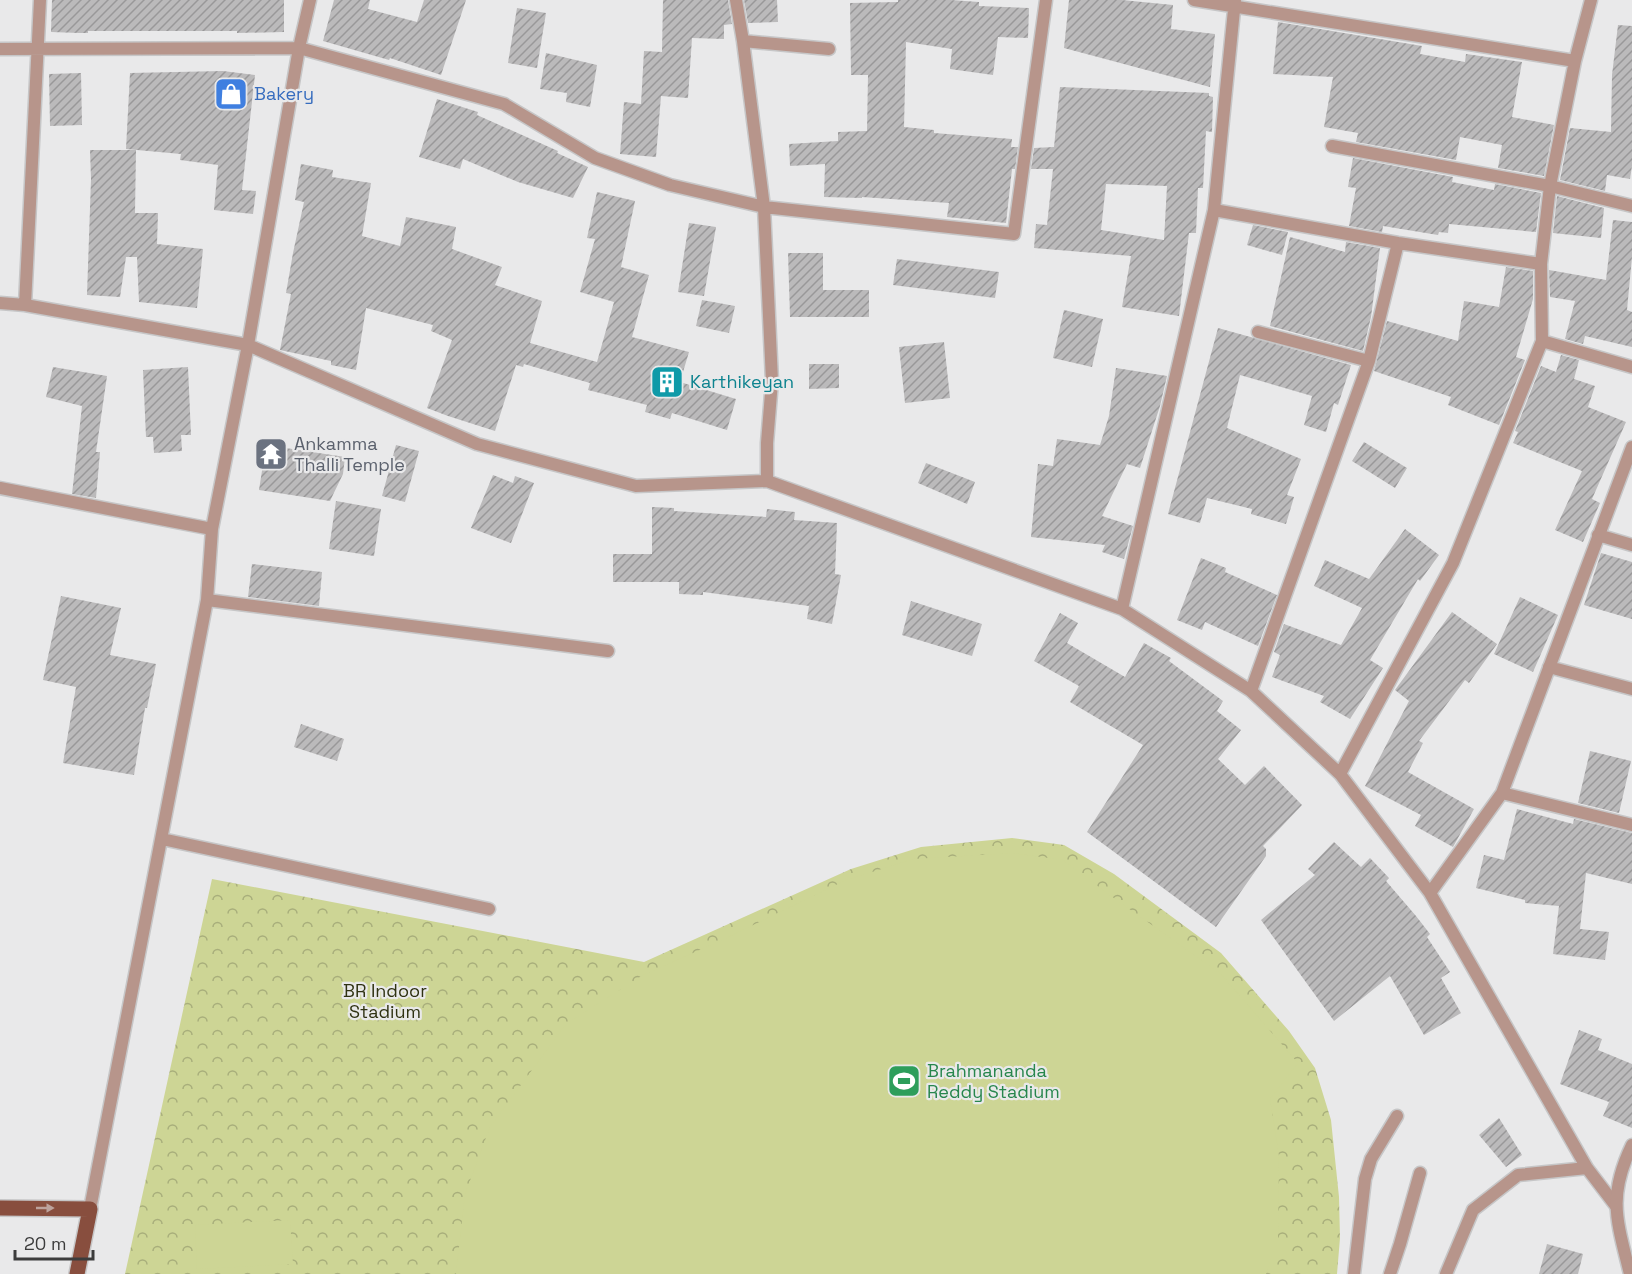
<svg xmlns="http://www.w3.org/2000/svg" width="1632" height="1274" viewBox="0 0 1632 1274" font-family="'Space Grotesk',sans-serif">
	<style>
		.forest { fill: url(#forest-crowns) }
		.garden { fill: #cdd595 }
		.building { fill: url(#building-hatch); fill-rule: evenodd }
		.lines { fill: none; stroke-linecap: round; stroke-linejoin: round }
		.minor-casing { stroke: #c6c6c7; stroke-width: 15 }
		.tertiary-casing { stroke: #c6c6c7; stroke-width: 15 }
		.primary-casing { stroke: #c6c6c7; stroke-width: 18 }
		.minor { stroke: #b7958b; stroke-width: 12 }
		.tertiary { stroke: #b7958b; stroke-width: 12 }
		.primary { stroke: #884e3e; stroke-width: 15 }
		.oneway { fill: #bda39d }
		.labels { text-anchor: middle; stroke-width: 4.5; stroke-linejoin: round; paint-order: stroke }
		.shop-label { font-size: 18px; fill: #366cbe; stroke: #e9e9ea; text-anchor: start }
		.culture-label { font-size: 18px; fill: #0d838f; stroke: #e9e9ea; text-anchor: start }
		.worship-label { font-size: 18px; fill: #5b616d; stroke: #e9e9ea; text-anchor: start }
		.park-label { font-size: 18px; fill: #2f3212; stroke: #e9e9ea }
		.leisure-label { font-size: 18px; fill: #27864d; stroke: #e9e9ea; text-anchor: start }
	</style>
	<defs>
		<pattern id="forest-crowns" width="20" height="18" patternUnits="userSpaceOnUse" patternTransform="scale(1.5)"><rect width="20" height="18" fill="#cdd595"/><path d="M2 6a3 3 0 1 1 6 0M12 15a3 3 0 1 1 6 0" fill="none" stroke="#a8ae7b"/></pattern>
		<pattern id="building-hatch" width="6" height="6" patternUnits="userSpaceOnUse" patternTransform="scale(1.5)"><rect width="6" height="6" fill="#bbbabb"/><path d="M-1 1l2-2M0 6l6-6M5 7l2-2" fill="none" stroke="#999899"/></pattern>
	</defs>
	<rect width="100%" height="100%" fill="#e9e9ea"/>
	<path class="forest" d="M1012 838 1064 845 1114 874 1221 953 1289 1031 1315 1068 1331 1120 1339 1197 1340 1238 1337 1274H125L212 879 644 962 851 869 921 847Z"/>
	<path class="garden" d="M1013 853 1063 860 1104 891 1221 974 1298 1063 1270 1099 1279 1156 1278 1238 1266 1274H456L465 1194 490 1127 566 1024 643 975 720 941 844 881 913 859Z
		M290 1220 293 1264 197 1269 195 1225Z"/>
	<path class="building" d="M52 0H284V32L237 33V31H88V33H79L51 32Z
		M334 0H370L368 9 417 22 424 0H466L441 75 390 58 389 60 323 41Z
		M663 0H728L732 24 724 25V39L692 38 688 98 661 96 656 157 620 154 624 102 641 104 644 51 662 52Z
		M744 0H777L778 22 748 23Z
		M898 0H951L979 2V6L1029 8 1028 38 998 37 993 75 950 69 952 49 906 42 904 127 934 130V133L1012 139 1011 147H1018L1015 169H1012L1006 223 947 217 949 203 862 197V198L824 197 825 164 790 166 789 144 838 141V132L867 131 868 75H851L850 3 898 2Z
		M1069 0H1122L1173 5 1171 29 1215 34 1210 87 1064 48Z
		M517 8 546 13 537 68 508 63Z
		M1278 22 1422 46 1420 54 1465 62 1466 54 1522 62 1512 117 1554 125 1544 176 1498 168 1502 145 1460 137 1456 160 1356 142 1358 133 1324 127 1333 77 1273 74Z
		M1618 25 1632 26V166L1630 179 1607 175 1605 191 1560 180 1570 128 1611 132 1612 75Z
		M546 53 597 65 590 107 566 102 567 93 540 89Z
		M223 71 255 75 242 190 256 191 253 214 214 210 218 165 180 160 181 154 126 149 130 73Z
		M81 73 82 125 50 126 49 74Z
		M1060 87 1209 93V96L1213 97 1212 132 1206 131 1203 188H1198L1196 233H1189L1179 316 1122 307 1131 256 1034 248 1036 224 1047 225 1053 169H1031L1034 148 1054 147ZM1106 184 1167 186 1164 240 1101 230Z
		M437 99 478 112 477 115 558 151 557 153 588 167 573 198 518 182 463 159 460 169 419 157Z
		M90 150H136L135 213H158L157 244 203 249 197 308 139 302 137 257H126L120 297 87 295 91 179Z
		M1353 158 1453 177 1452 182 1494 190 1495 184 1541 193 1536 232 1449 224 1448 233 1439 232 1438 235 1383 226 1382 232 1349 226 1356 188 1348 187Z
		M301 164 333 170 332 177 371 183 362 236 400 246 406 217 456 227 452 249 502 267 495 285 542 301 530 343 597 362 614 302 580 292 595 239 587 238 597 192 635 201 621 267 649 275 632 337 689 352 680 382 736 399 727 430 672 413 670 419 645 412 647 405 588 390 590 383 524 364 523 367 516 365 495 431 448 416 427 408 452 340 431 331 433 325 366 308 356 370 331 365V361L280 350 291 294 286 293 293 253 304 202 295 200Z
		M1557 196 1604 208 1601 238 1553 233Z
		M1613 220 1632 222V257L1627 310 1632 312V347L1585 336 1583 344 1565 339 1575 301 1550 297 1549 270 1606 280Z
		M689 223 716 227 704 296 678 292Z
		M1253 225 1288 232 1282 255 1247 245Z
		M1290 237 1345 252 1346 242 1380 248 1371 317 1363 351 1270 326Z
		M788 253H823V290H869V317H790Z
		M897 259 999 272 995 298 893 285Z
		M1506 267 1533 271V299L1516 357 1525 360 1499 425 1448 405 1451 397 1374 371 1387 321 1458 341 1464 301 1499 307Z
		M702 300 735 306 729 333 696 326Z
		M1064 310 1103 319 1092 367 1053 358Z
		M1218 328 1351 365 1338 405 1334 403 1326 432 1304 425 1312 396 1240 375 1227 428 1301 459 1287 495 1294 497 1286 524 1251 514 1252 509 1207 498 1200 523 1168 514Z
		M944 342 950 398 905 403 899 347Z
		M1561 355 1579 360 1574 379 1595 386 1588 407 1626 422 1592 499 1600 503 1583 542 1555 530 1582 471 1513 443 1518 432 1515 431 1541 366 1556 372Z
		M809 364H839V388L809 389Z
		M53 367 107 376 96 452H100L96 498 72 494 82 406 46 397Z
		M188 367 191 435H181L182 451 154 453 153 437H146L143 370Z
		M1116 368 1167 376 1160 406 1140 468 1127 464 1102 516 1133 526 1124 559 1102 552 1105 545 1031 537 1038 464 1053 466 1057 439 1100 445 1109 416Z
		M1364 442 1407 468 1395 488 1352 461Z
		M266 445 345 457 343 474 330 501 259 490Z
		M396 445 419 451 405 502 382 496Z
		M926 463 975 482 967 504 918 483Z
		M493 475 513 483 515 476 534 483 511 543 471 528Z
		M336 501 381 509 374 556 329 549Z
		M652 507 674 508V511L766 517 767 509 795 512 794 520 837 523 835 574 841 575 832 624 807 619 809 606 703 592V595L679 594V582H613V554H652Z
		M1405 529 1439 555 1420 581 1418 579 1370 660 1383 668 1350 719 1320 702 1324 696 1272 677 1280 655 1274 652 1284 624 1341 645 1362 608 1314 586 1325 560 1369 579Z
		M1601 553 1632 562V619L1584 605Z
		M1201 558 1226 568 1225 572 1277 595 1258 646 1205 622 1202 630 1177 620Z
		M252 564 322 572 319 606 248 597Z
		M61 596 121 608 110 655 156 664 147 708H145L134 775 63 763 76 687 43 680Z
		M1520 597 1558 615 1533 672 1494 654Z
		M911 601 982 624 972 656 902 635Z
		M1452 612 1497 644 1469 683 1465 680 1419 741 1423 743 1408 772 1474 809 1453 847 1415 826 1421 815 1365 786 1409 701 1395 690Z
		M1060 613 1078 623 1067 643 1125 677 1144 643 1171 658 1169 661 1223 701 1217 711 1241 730 1218 759 1245 785 1264 766 1302 805 1263 846 1266 849V856L1216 927 1087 832 1143 745 1070 702 1079 686 1034 661Z
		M301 724 344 739 337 761 294 747Z
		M1590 751 1631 761 1619 813 1578 803Z
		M1517 809 1573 824 1574 819 1632 833V884L1586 873 1580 929 1609 932 1605 960 1553 954 1559 906 1525 903V900L1476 888 1484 855 1504 860Z
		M1334 842 1361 867 1370 858 1389 878 1386 881 1416 916 1430 934 1427 937 1450 972 1441 978 1461 1013 1424 1035 1390 976 1334 1021 1261 920 1315 875 1308 869Z
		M1579 1030 1602 1039 1598 1050 1632 1064V1128L1603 1116 1609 1102 1560 1084Z
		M1499 1118 1522 1155 1506 1167 1479 1135Z
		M1547 1244 1583 1254 1578 1274H1539Z"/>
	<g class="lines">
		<g class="minor-casing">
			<path id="minor" d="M736 0 743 41 764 207 772 381 767 443V481
				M1194 0 1575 61
				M743 41 829 49
				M0 49 299 48 504 104 595 158 670 185 764 207 1014 234 1046 0
				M1332 146 1550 186 1632 206
				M1214 210 1398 243 1541 264
				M0 303 25 305 248 345 477 444 636 486 767 481 1122 609 1251 691 1340 774 1430 893 1587 1168 1616 1206
				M25 305 40 0
				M1258 332 1369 361
				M1542 341 1632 367
				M0 488 212 529
				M1598 535 1632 545
				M207 600 608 651
				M1122 609 1214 210 1235 0
				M1549 667 1632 689
				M1251 691 1369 361 1398 243
				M1340 774 1453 563 1542 341 1541 264 1550 186 1575 61 1591 0
				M1502 793 1632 825
				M162 839 489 909
				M1430 893 1502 793 1632 447
				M90 1209 207 600 212 529 248 345 299 48 310 0
				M1354 1274 1365 1179 1371 1159 1397 1116
				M1390 1274 1400 1244 1420 1173
				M1446 1274 1473 1210 1518 1175 1587 1168"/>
		</g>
		<g class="tertiary-casing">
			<path id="tertiary" d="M1630 1274C1617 1221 1607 1197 1632 1145"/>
		</g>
		<g class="primary-casing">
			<path id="primary" d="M0 1208 90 1209 77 1274"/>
		</g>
		<use href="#minor" class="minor"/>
		<use href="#tertiary" class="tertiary"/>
		<use href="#primary" class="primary"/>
	</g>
	<defs><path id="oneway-solid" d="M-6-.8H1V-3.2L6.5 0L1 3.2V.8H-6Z" transform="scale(1.5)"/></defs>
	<use class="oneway" href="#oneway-solid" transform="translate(45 1208)"/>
	<defs>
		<g id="shop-square" transform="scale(1.725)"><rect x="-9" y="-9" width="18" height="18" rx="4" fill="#3f7fe0" stroke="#e9e9ea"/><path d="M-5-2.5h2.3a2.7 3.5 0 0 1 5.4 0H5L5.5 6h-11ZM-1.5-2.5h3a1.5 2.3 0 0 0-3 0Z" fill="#fff"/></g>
		<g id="building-square" transform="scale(1.725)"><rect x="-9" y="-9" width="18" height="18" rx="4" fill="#0f9aa8" stroke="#e9e9ea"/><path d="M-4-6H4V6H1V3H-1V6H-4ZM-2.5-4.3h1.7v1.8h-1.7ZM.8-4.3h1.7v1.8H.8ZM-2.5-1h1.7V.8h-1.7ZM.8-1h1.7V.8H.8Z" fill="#fff"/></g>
		<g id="temple-square" transform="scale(1.725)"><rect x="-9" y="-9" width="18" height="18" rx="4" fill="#6b7280" stroke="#e9e9ea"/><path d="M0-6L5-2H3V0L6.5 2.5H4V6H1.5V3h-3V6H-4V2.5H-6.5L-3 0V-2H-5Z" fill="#fff"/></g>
		<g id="stadium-square" transform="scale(1.725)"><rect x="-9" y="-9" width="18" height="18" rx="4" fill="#2e9e5b" stroke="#e9e9ea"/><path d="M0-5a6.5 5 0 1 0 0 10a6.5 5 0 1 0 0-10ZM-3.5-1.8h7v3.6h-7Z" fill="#fff"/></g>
	</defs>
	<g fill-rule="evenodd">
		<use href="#shop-square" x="231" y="94"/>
		<use href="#building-square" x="667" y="382"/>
		<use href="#temple-square" x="271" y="454"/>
		<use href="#stadium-square" x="904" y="1081"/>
	</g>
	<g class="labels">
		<g class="shop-label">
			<text x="254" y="100">Bakery</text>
		</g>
		<g class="culture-label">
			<text x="690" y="388">Karthikeyan</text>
		</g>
		<g class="worship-label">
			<text x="294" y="450">Ankamma<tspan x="294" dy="21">Thalli Temple</tspan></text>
		</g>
		<g class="park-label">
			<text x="385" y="997">BR Indoor<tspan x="385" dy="21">Stadium</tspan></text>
		</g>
		<g class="leisure-label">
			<text x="927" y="1077">Brahmananda<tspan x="927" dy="21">Reddy Stadium</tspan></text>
		</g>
	</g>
	<path d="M15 1250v9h78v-9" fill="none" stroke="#3c3c3c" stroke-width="3"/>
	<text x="24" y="1250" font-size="18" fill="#3c3c3c" stroke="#e9e9ea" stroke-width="4.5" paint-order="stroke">20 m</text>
</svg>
